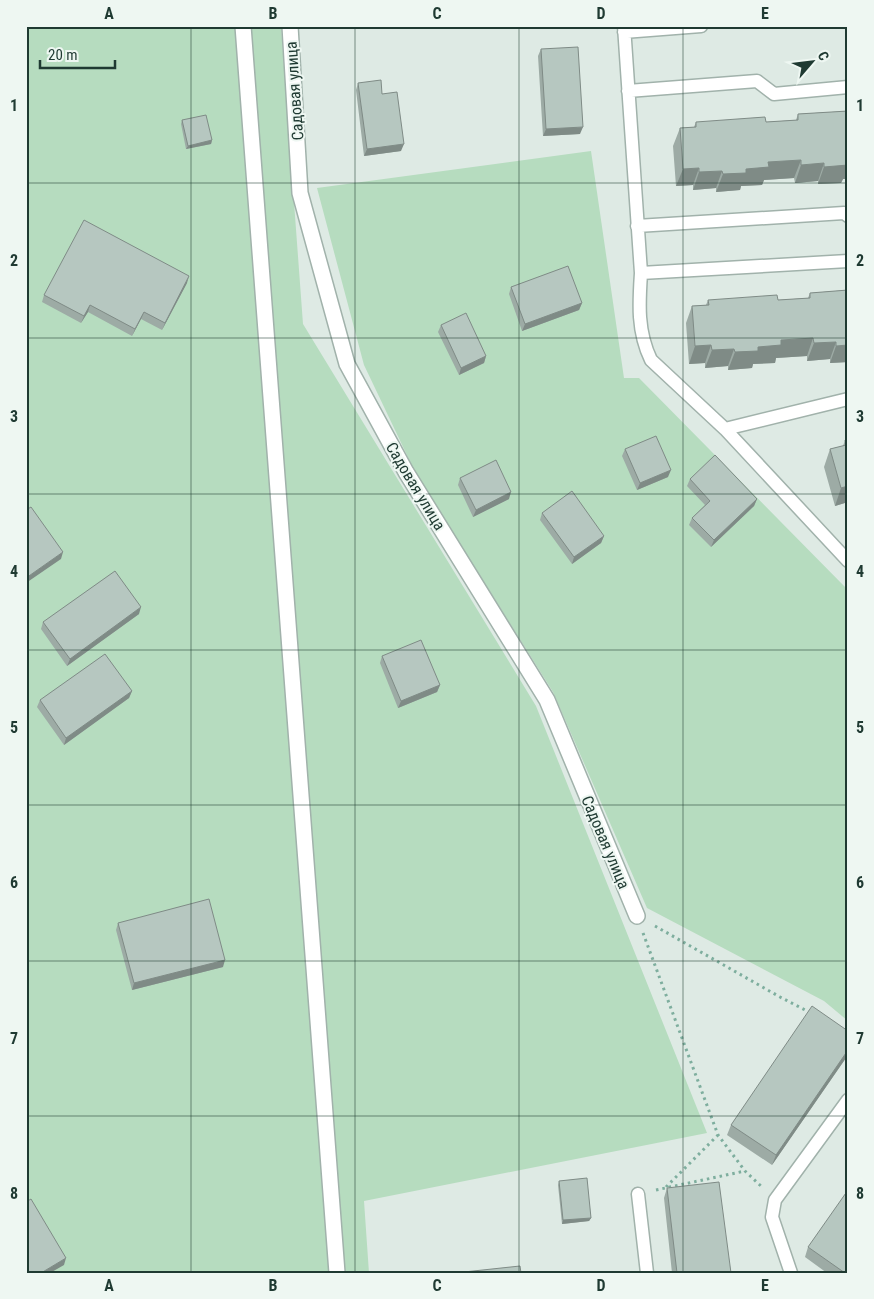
<svg xmlns="http://www.w3.org/2000/svg" width="874" height="1299" viewBox="0 0 874 1299" font-family="'Roboto Condensed',sans-serif">
	<style>
		.green { fill: #b6dcbf }
		.lines { fill: none; stroke-linecap: round; stroke-linejoin: round }
		.service-casing { stroke: #a1b2ab; stroke-width: 15 }
		.minor-casing { stroke: #a1b2ab; stroke-width: 18 }
		.path { stroke: #7eae9e; stroke-width: 3; stroke-dasharray: 2.5 4; stroke-linecap: butt }
		.service { stroke: #fff; stroke-width: 12 }
		.minor { stroke: #fff; stroke-width: 15 }
		.wall { fill: #9daba5 }
		.shaded-wall { fill: #7f8b86 }
		.building { fill: #b6c7c0; stroke: #7f8b86 }
		.grid { fill: none; stroke: #1f3a32; stroke-width: 1; stroke-opacity: 0.55 }
		.labels { text-anchor: middle; stroke-width: 4; stroke-linejoin: round; paint-order: stroke }
		.street-label { font-size: 16px; fill: #1f3a32; stroke: #eef7f2 }
		.neatline { fill: none; stroke: #1f3a32; stroke-width: 2 }
		.grid-label { font-size: 16px; text-anchor: middle; font-weight: bold; fill: #1f3a32 }
	</style>
	<rect width="100%" height="100%" fill="#deeae4"/>
	<path class="green" d="M26 26H281L303 324 536 706 707 1133 364 1201 369 1273H26Z
		M591 151 624 378H639L848 590V1021L824 1001 647 908 553 692 415 472 364 365 317 188Z"/>
	<g class="lines">
		<g class="service-casing">
			<path id="service" d="M624 26 641 273 848 261
				M624 32 701 26
				M628 91 757 81 774 94 848 87
				M637 226 844 213 848 216
				M641 273C639 303 637 331 651 360L725 429 848 561
				M725 429 848 399
				M638 1194 647 1273
				M791 1273 772 1217 775 1200 848 1100"/>
		</g>
		<g class="minor-casing">
			<path id="minor" d="M243 26 337 1273
				M290 26 300 193 347 364 406 472 547 700 637 916"/>
		</g>
		<path class="path" d="M655 926 780 997 811 1013
			M643 933 718 1135 745 1171 762 1187
			M666 1187 718 1135
			M656 1190 745 1171"/>
		<use href="#service" class="service"/>
		<use href="#minor" class="minor"/>
	</g>
	<path class="wall" d="M541 49 580 134 543 136 538 56Z
		M358 83 382 94 401 151 364 156 356 90Z
		M848 111V179H843L841 183 818 184V181L795 183 794 178 764 180 762 185 741 186 740 190 716 192V188L693 190V185L676 186 673 146 680 128 694 127 696 122H766L796 120 798 114Z
		M182 120 212 140 211 144 186 149 181 124Z
		M187 283 162 330 141 319 132 336 88 312 81 323 42 302 44 295Z
		M511 287 582 303 579 310 522 331 509 294Z
		M848 290V362L830 363V359L807 361V356L776 358 775 363 753 364 752 368 728 370V366L705 368V363L689 364 686 323 692 306 706 305 708 300H778L808 298 810 293Z
		M441 325 486 356 484 363 459 375 438 332Z
		M848 439V502L835 506 824 467 830 449 843 446 845 440Z
		M625 449 668 477 637 490 622 456Z
		M460 478 509 499 473 517 458 485Z
		M690 479 757 499 754 506 711 547 689 525 692 518 705 505 687 486Z
		M542 513 604 536 601 543 572 564 540 520Z
		M139 614 67 666 41 629 43 622Z
		M382 656 440 685 437 692 398 708 380 663Z
		M132 691 129 698 64 745 37 707 40 700Z
		M118 923 223 967 132 990 116 930Z
		M848 1031V1055L772 1165 727 1135 731 1125Z
		M559 1181 591 1218 589 1221 562 1224 558 1185Z
		M667 1188 731 1273H672L664 1198Z
		M808 1247 848 1273H827L805 1257Z"/>
	<path class="shaded-wall" d="M583 127 580 134 543 136 546 129Z
		M212 140 211 144 186 149 188 146Z
		M404 144 401 151 364 156 367 149Z
		M801 160 794 178 764 180 762 185 741 186 740 190 716 192 723 174 746 169 768 162Z
		M848 161V179H843L841 183 818 184 824 167Z
		M824 163 818 181 795 183 801 165Z
		M699 168 693 185 676 186 683 169Z
		M722 171 716 188 693 190 699 172Z
		M189 276 187 283 162 330 165 323Z
		M582 303 579 310 522 331 525 324Z
		M90 305 88 312 81 323 84 316Z
		M144 312 141 319 132 336 135 329Z
		M813 338 807 356 776 358 775 363 753 364 752 368 728 370 735 352 781 340Z
		M836 342 830 359 807 361 814 343Z
		M711 345 705 363 689 364 695 346Z
		M848 345V362L830 363 836 346Z
		M734 349 728 366 705 368 712 350Z
		M486 356 484 363 459 375 461 368Z
		M671 470 668 477 637 490 640 483Z
		M848 486V502L835 506 841 488Z
		M511 492 509 499 473 517 476 510Z
		M757 499 754 506 711 547 714 540Z
		M604 536 601 543 572 564 574 557Z
		M63 552 61 559 26 583V578Z
		M141 607 139 614 67 666 70 659Z
		M440 685 437 692 398 708 401 701Z
		M132 691 129 698 64 745 66 738Z
		M225 960 223 967 132 990 134 983Z
		M848 1050V1055L772 1165 776 1155Z
		M591 1218 589 1221 562 1224 563 1220Z
		M66 1258 64 1265 50 1273H41Z"/>
	<path class="building" d="M578 47 583 127 546 129 541 49Z
		M381 80 382 94 397 92 404 144 367 149 358 83Z
		M848 111V165L824 167V163L801 165V160L768 162 769 167 746 169V173L723 174 722 171 699 172V168L683 169 680 128 696 127V122L765 117 766 122 798 120V114Z
		M206 115 212 140 188 146 182 120Z
		M84 220 189 276 165 323 144 312 135 329 90 305 84 316 44 295Z
		M568 266 582 303 525 324 511 287Z
		M848 290V345L836 346V342L814 343 813 338 781 340V345L758 347V351L735 352 734 349 712 350 711 345 695 346 692 306 709 305 708 300 777 295 778 300 810 298V293Z
		M466 313 486 356 461 368 441 325Z
		M656 436 671 470 640 483 625 449Z
		M848 439V486L841 488 830 449 846 445 845 440Z
		M715 455 757 499 714 540 692 518 710 501 690 479Z
		M496 460 511 492 476 510 460 478Z
		M572 491 604 536 574 557 542 513Z
		M31 507 63 552 26 578V510Z
		M115 571 141 607 70 659 43 622Z
		M421 640 440 685 401 701 382 656Z
		M105 654 132 691 66 738 40 700Z
		M209 899 225 960 134 983 118 923Z
		M812 1006 848 1031V1050L776 1155 731 1125Z
		M587 1178 591 1218 563 1220 559 1181Z
		M719 1182 731 1273H677L667 1188Z
		M848 1190V1273H845L808 1247Z
		M31 1199 66 1258 41 1273H26V1202Z
		M520 1266 521 1273H464V1272Z"/>
	<path class="grid" d="M191 26V1273M355 26V1273M519 26V1273M683 26V1273M26 183H848M26 338H848M26 494H848M26 650H848M26 805H848M26 961H848M26 1116H848"/>
	<g class="labels">
		<g class="street-label">
			<text transform="translate(294 91) rotate(-94)" y="6">Садовая улица</text>
			<text transform="translate(416 486) rotate(59)" y="6">Садовая улица</text>
			<text transform="translate(606 842) rotate(67)" y="6">Садовая улица</text>
		</g>
	</g>
	<rect width="874" height="1299" fill="none" stroke="#eef7f2" stroke-width="55"/>
	<g transform="translate(812 62) rotate(62)" stroke="#eef7f2" stroke-width="4" paint-order="stroke">
	<path d="M0-4L9 19L0 12L-9 19Z" fill="#1f3a32"/>
	<text y="-8" font-size="14" font-weight="bold" text-anchor="middle" fill="#1f3a32">С</text>
	</g>
	<path d="M40 60v8h75v-8" fill="none" stroke="#1f3a32" stroke-width="2.5"/>
	<text x="48" y="60" font-size="15" fill="#1f3a32" stroke="#eef7f2" stroke-width="4" paint-order="stroke">20 m</text>
	<rect x="28" y="28" width="818" height="1244" class="neatline"/>
	<g class="grid-label">
		<text x="109" y="19">A</text>
		<text x="273" y="19">B</text>
		<text x="437" y="19">C</text>
		<text x="601" y="19">D</text>
		<text x="765" y="19">E</text>
		<text x="14" y="111">1</text>
		<text x="860" y="111">1</text>
		<text x="14" y="266">2</text>
		<text x="860" y="266">2</text>
		<text x="14" y="422">3</text>
		<text x="860" y="422">3</text>
		<text x="14" y="577">4</text>
		<text x="860" y="577">4</text>
		<text x="14" y="733">5</text>
		<text x="860" y="733">5</text>
		<text x="14" y="888">6</text>
		<text x="860" y="888">6</text>
		<text x="14" y="1044">7</text>
		<text x="860" y="1044">7</text>
		<text x="14" y="1199">8</text>
		<text x="860" y="1199">8</text>
		<text x="109" y="1291">A</text>
		<text x="273" y="1291">B</text>
		<text x="437" y="1291">C</text>
		<text x="601" y="1291">D</text>
		<text x="765" y="1291">E</text>
	</g>
</svg>
